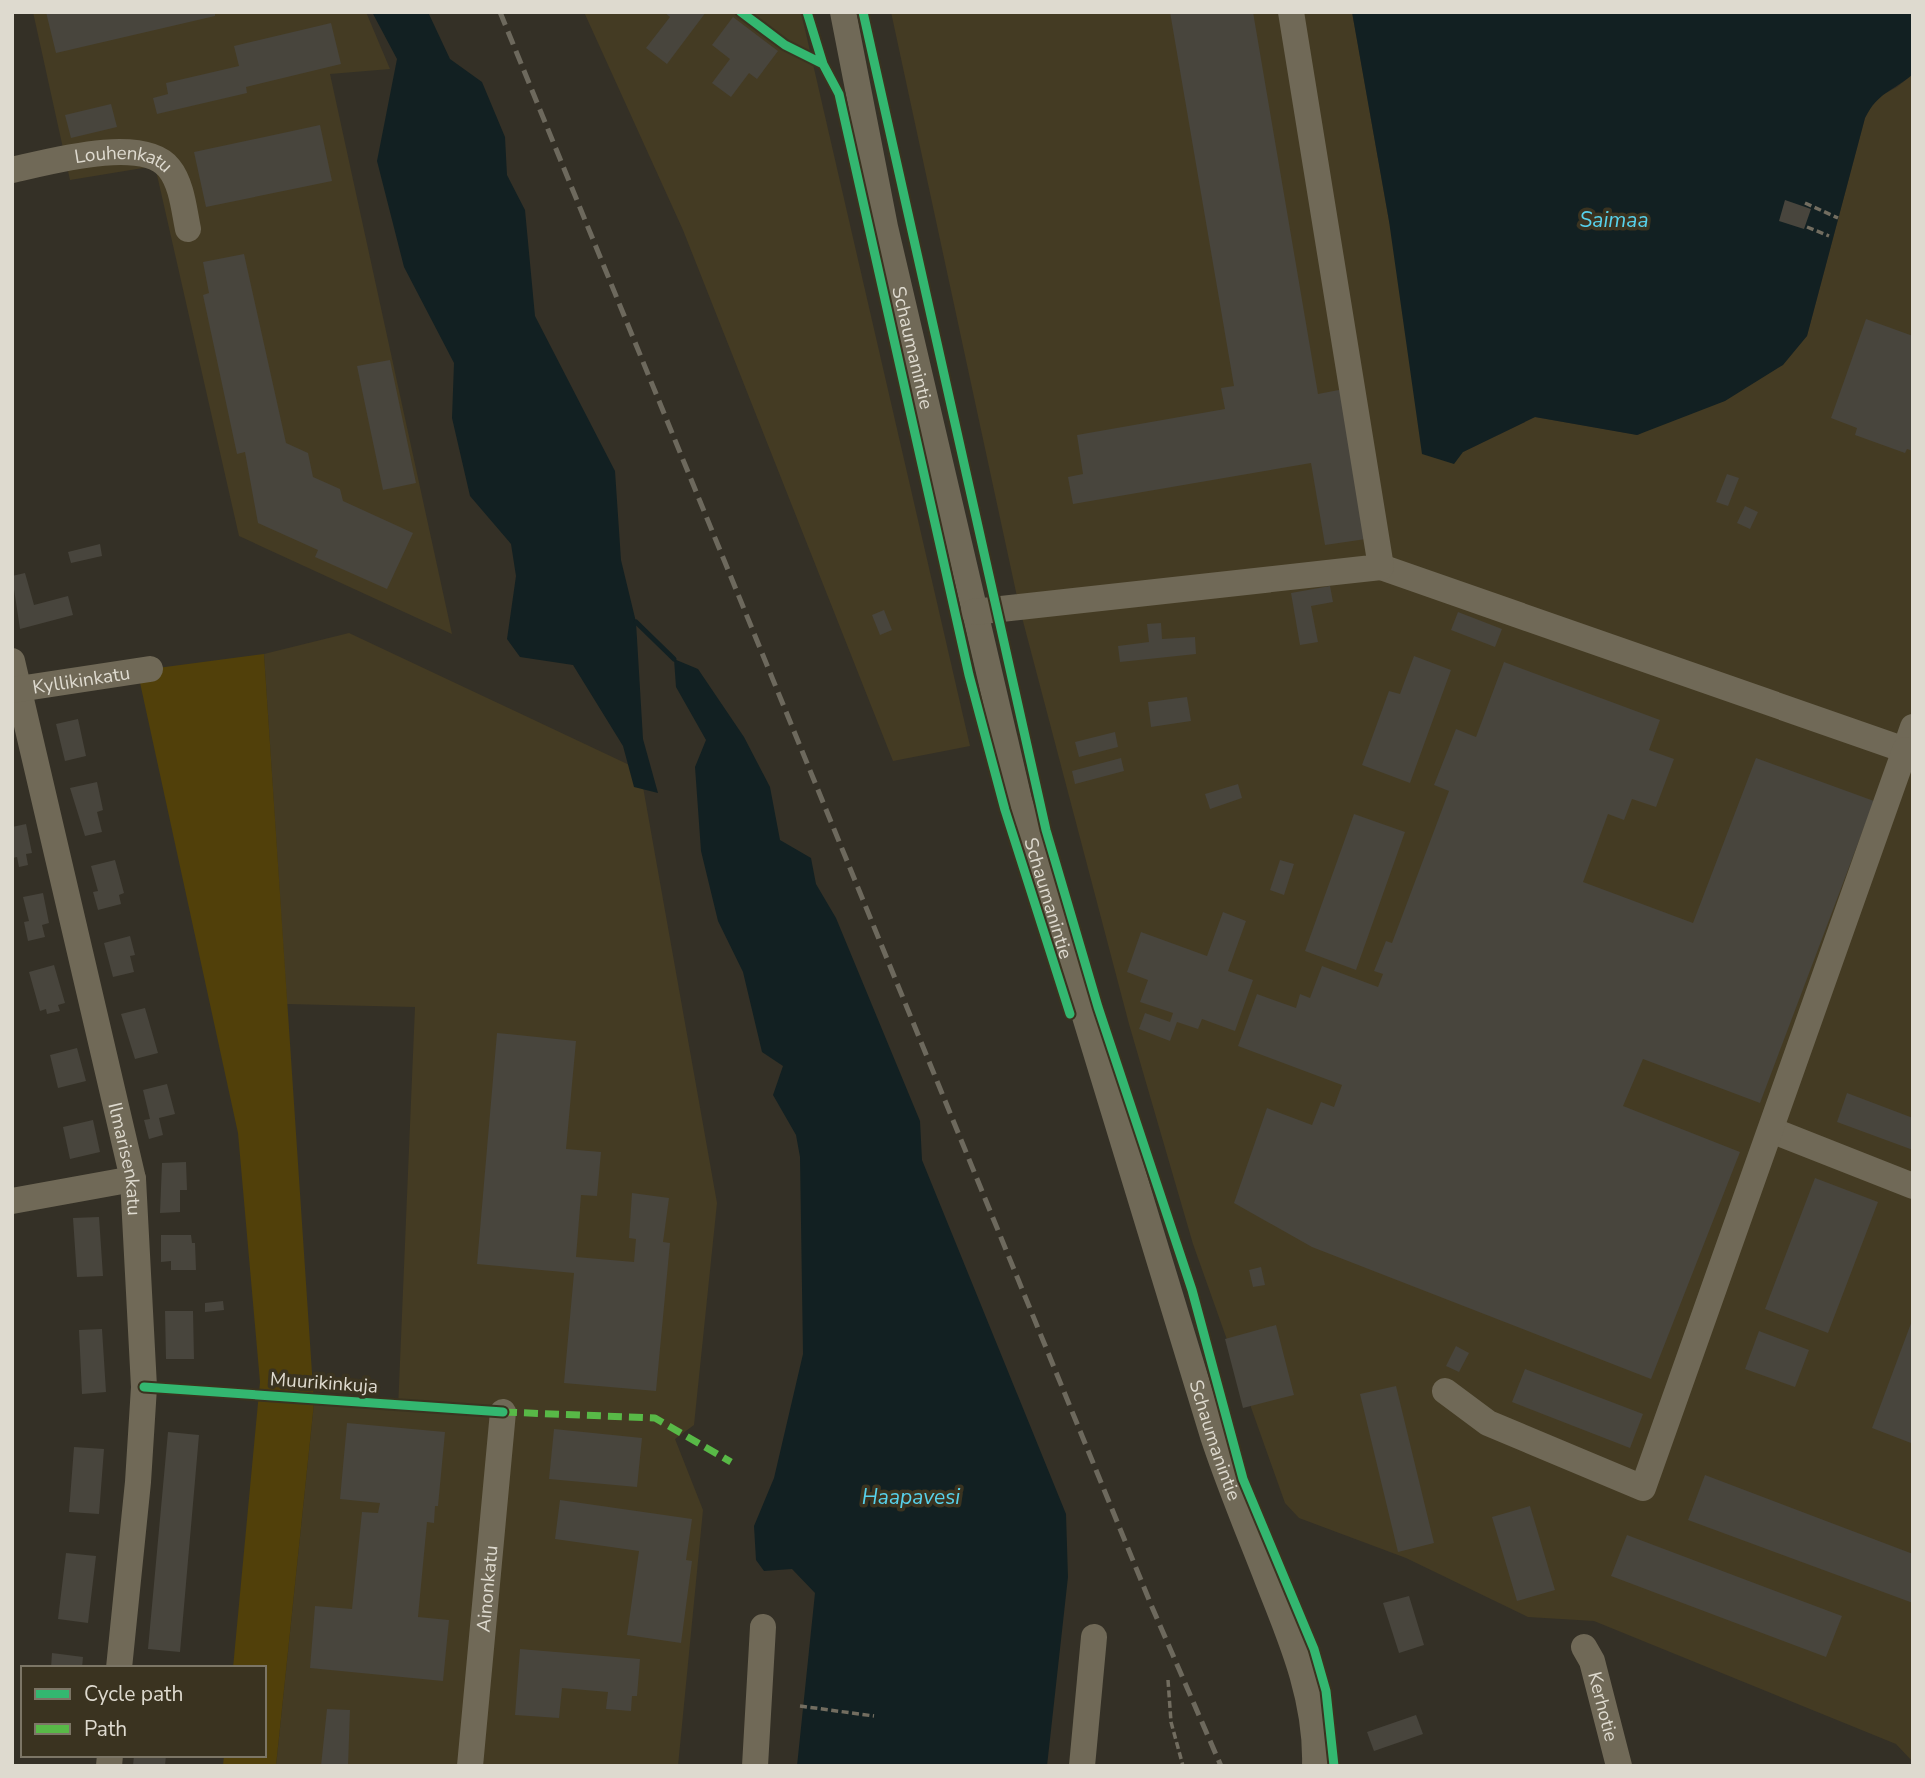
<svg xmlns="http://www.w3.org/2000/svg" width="1925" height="1778" viewBox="0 0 1925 1778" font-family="'Nunito Sans',sans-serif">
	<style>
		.built { fill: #443b23 }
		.green { fill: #51400a }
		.water { fill: #122022 }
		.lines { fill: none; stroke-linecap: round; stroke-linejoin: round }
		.stream { stroke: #122022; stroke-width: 5 }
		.building { fill: #48453d }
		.path { stroke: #726d60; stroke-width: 3.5; stroke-dasharray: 7 3.5; stroke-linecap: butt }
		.minor { stroke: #706957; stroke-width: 26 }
		.rail { stroke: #6d695d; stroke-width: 5; stroke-dasharray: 14 7; stroke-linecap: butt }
		.quiet { stroke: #58b947; stroke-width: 7; stroke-dasharray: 14 7; stroke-linecap: butt }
		.cycleway-casing { stroke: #3a3320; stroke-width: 13 }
		.cycleway { stroke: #33b770; stroke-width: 9 }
		.labels { text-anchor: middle; stroke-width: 7; stroke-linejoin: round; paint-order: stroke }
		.street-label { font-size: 19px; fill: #dedacf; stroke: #3a3320 }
		.water-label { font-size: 21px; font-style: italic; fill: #57d1eb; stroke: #3a3320 }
	</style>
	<rect width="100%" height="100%" fill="#343026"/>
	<path class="built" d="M33 12H366L390 69 330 74 452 634 239 536 155 166 70 180Z
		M584 12H801L970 746 893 761 683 230Z
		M891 12H1352L1389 221 1463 452 1535 417 1638 435 1807 336 1865 118 1875 99 1897 87 1913 74V1762L1896 1744 1594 1621 1528 1617 1406 1558 1299 1518 1285 1503 1193 1244 1129 1024 1019 606Z
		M349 633 640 770 717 1203 694 1425 675 1439 703 1510 678 1766H276L314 1403 398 1409 415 1007 287 1004 264 654Z"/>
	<path class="green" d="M264 654 314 1403 276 1766H223L224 1755H264V1668H233L260 1382 238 1133 139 678 150 669Z"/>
	<path class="water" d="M372 12H428L450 59 482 82 505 137 507 175 525 210 535 316 615 471 621 560 636 622 643 739 658 793 634 787 623 746 573 665 520 657 507 639 516 576 511 544 470 496 452 418 454 363 404 267 377 161 397 59Z
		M1352 12H1913V74C1892 92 1878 92 1865 118L1807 336 1783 365 1725 401 1637 435 1535 417 1463 452 1454 464 1422 454 1389 221Z
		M674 659 698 669 744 737 770 787 780 840 811 858 816 884 836 918 920 1121 922 1160 1066 1514 1068 1577 1047 1766H797L815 1593 792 1569 764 1571 756 1560 754 1526 774 1478 803 1354 800 1157 796 1135 773 1095 783 1066 762 1052 743 972 718 921 701 851 695 767 706 740 676 687Z"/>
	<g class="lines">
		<path class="stream" d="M636 622 674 659"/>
	</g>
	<path class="building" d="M46 12H215V16L56 53Z
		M664 12H706L667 64 646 48 670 17Z
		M1170 12H1253L1318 394 1344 389 1366 539 1325 545 1311 463 1073 504 1068 477 1083 474 1077 435 1225 409 1221 388 1234 386Z
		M733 17 778 51 757 79 749 73 731 97 712 83 730 59 712 45Z
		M331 23 341 64 246 87 247 93 157 114 153 98 168 94 166 83 239 66 234 46Z
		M111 104 117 127 71 138 65 115Z
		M320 125 332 181 206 207 194 152Z
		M1785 200 1811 209 1804 229 1779 221Z
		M244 254 286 443 308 453 313 477 340 489 343 501 413 533 387 589 315 557 318 550 258 523 245 452 237 454 203 295 209 293 203 262Z
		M1866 319 1913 336V451L1907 449 1905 453 1855 435 1857 428 1831 418Z
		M390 360 416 483 383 490 357 366Z
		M1727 474 1739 478 1728 506 1716 502Z
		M1745 506 1758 512 1750 529 1737 523Z
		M100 544 102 556 71 563 68 552Z
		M25 573 34 605 68 596 73 615 20 629 12 576Z
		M1330 586 1333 602 1311 606 1318 642 1300 645 1291 593Z
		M884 610 892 630 880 635 872 615Z
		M1458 612 1502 629 1495 647 1451 630Z
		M1161 623 1162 639 1195 637 1196 654 1120 662 1118 646 1149 642 1147 624Z
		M1414 656 1451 670 1410 783 1362 765 1389 691 1400 694Z
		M1504 662 1660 720 1649 750 1674 759 1656 807 1632 799 1624 820 1608 814 1583 882 1693 923 1756 758 1874 801 1760 1103 1643 1059 1623 1106 1740 1152 1651 1379 1312 1247 1234 1203 1267 1108 1312 1125 1321 1102 1334 1107 1342 1085 1238 1046 1257 994 1296 1008 1300 994 1310 998 1322 966 1378 987 1383 974 1374 971 1386 941 1392 943 1449 791 1434 785 1456 729 1476 737Z
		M1187 697 1191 721 1151 727 1148 702Z
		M78 719 86 756 65 761 56 724Z
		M1115 732 1118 747 1079 757 1075 742Z
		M1121 758 1124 771 1075 784 1072 771Z
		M97 782 103 810 97 812 102 832 85 836 70 788Z
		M1238 784 1242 798 1210 809 1205 794Z
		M1354 814 1405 832 1356 970 1305 951Z
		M26 824 32 853 26 854 28 865 19 867 17 857 12 858V827Z
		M115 860 124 893 119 895 121 904 98 910 93 892 98 891 91 866Z
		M1280 860 1294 864 1284 895 1270 890Z
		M43 893 49 923 42 925 45 937 28 941 24 922 29 921 23 897Z
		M1223 912 1246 921 1228 971 1253 980 1235 1031 1202 1019 1198 1029 1177 1022 1170 1041 1139 1029 1145 1013 1170 1022 1173 1013 1140 1002 1148 980 1127 972 1141 932 1207 956Z
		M130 936 135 955 130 956 134 972 113 977 104 943Z
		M54 965 65 1003 58 1005 60 1011 47 1014 46 1009 40 1011 29 972Z
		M145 1008 158 1053 135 1059 121 1014Z
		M497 1033 576 1041 566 1149 601 1152 597 1196 581 1195 576 1257 634 1262 636 1239 629 1238 632 1193 669 1198 663 1242 670 1243 656 1391 564 1383 574 1273 477 1264Z
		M77 1048 86 1081 58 1088 50 1055Z
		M167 1084 175 1114 159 1118 163 1135 149 1139 144 1120 150 1119 143 1090Z
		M1847 1093 1913 1118V1150L1837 1122Z
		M93 1120 100 1152 70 1159 63 1127Z
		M186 1162 187 1190H180V1212L160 1213 162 1163Z
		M1815 1178 1878 1202 1828 1333 1765 1309Z
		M99 1217 103 1276 77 1277 73 1218Z
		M161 1235H191L192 1243H195L196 1270H171V1261L161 1262Z
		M1261 1267 1265 1285 1253 1287 1249 1270Z
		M223 1301 224 1310 205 1312V1303Z
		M165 1311H193L194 1359H166Z
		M1913 1318V1437L1911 1443 1872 1428Z
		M1276 1325 1294 1395 1243 1408 1225 1339Z
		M102 1329 106 1392 82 1394 79 1330Z
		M1759 1331 1809 1350 1795 1387 1745 1369Z
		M1456 1346 1469 1353 1459 1372 1446 1366Z
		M1525 1369 1643 1414 1630 1448 1512 1402Z
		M1396 1386 1434 1543 1398 1552 1360 1394Z
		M347 1423 445 1432 438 1506H435L434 1523 427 1522 418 1617 449 1620 443 1681 310 1668 315 1606 352 1609 362 1512 378 1513 380 1503 340 1499Z
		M554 1429 642 1438 637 1487 549 1479Z
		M168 1432 199 1435 180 1652 148 1649Z
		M74 1447 104 1449 99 1514 69 1512Z
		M1705 1475 1913 1554V1603L1688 1520Z
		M560 1500 692 1519 686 1560 692 1561 681 1643 627 1635 639 1551 555 1539Z
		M1530 1506 1555 1590 1517 1601 1492 1517Z
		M1627 1535 1842 1616 1826 1657 1611 1576Z
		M66 1553 96 1556 88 1623 58 1619Z
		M1409 1596 1424 1645 1399 1653 1383 1603Z
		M520 1649 640 1659 637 1696H632L631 1711 606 1709 608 1692 562 1688 559 1718 515 1715Z
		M52 1653 83 1657 82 1668H51Z
		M327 1709 350 1710 348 1766H321Z
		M1416 1715 1423 1734 1374 1751 1367 1732Z
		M134 1755H166L165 1766H133Z"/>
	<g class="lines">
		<path class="path" d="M1805 203 1838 218
			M1807 227 1829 236
			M1168 1680 1171 1722 1183 1766
			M800 1706 874 1716"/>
		<g class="minor">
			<path id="s1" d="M843 12 885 227 1019 800 1213 1436C1229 1485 1249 1532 1268 1581 1292 1641 1317 1700 1315 1766"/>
			<path id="s2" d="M12 170C48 162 143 135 169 168 182 184 184 210 188 229"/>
			<path d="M1381 567 1905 750 1913 727"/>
			<path d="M974 612 1381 567 1291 12"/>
			<path id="s3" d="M12 661 133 1179 144 1387 138 1482 119 1668"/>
			<path id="s4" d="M12 690 150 669"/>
			<path d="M1771 1130 1913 1186"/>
			<path d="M12 1201 133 1179"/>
			<path d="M1445 1391 1488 1423 1643 1488 1905 750"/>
			<path id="s5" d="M1584 1647 1592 1661 1619 1766"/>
			<path d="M109 1766 110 1755"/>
			<path id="s6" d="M470 1766 503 1412"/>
			<path d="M755 1766 763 1627"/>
			<path d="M1082 1766 1094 1637"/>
		</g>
		<path class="rail" d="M500 12 1152 1607 1221 1766"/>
		<path class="quiet" d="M503 1412 655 1418 731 1462"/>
		<g class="cycleway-casing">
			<path id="cycleway" d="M741 12 785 45 823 64
				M807 12 823 64 839 94 969 675 1005 810 1070 1014
				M863 12 1046 830 1098 1007 1192 1290 1243 1479 1314 1649 1326 1691 1334 1766
				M144 1387 503 1412"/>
		</g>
		<use href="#cycleway" class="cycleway"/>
	</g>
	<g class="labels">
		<g class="street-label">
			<text dy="7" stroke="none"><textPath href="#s2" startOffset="114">Louhenkatu</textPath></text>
			<text dy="7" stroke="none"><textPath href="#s1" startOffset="343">Schaumanintie</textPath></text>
			<text dy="7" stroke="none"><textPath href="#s4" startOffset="70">Kyllikinkatu</textPath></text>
			<text dy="7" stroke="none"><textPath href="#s1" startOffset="910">Schaumanintie</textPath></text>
			<text dy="7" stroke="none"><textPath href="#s3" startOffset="511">Ilmarisenkatu</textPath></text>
			<text transform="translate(324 1382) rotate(4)" y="7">Muurikinkuja</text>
			<text dy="7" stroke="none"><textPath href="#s1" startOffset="1477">Schaumanintie</textPath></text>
			<text dy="7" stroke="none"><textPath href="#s6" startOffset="178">Ainonkatu</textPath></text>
			<text dy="7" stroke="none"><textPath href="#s5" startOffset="63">Kerhotie</textPath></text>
		</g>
		<g class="water-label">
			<text x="1614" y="227">Saimaa</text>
			<text x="911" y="1504">Haapavesi</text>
		</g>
	</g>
	<rect width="1925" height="1778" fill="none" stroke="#dedacf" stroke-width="28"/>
	<rect x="21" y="1666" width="245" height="91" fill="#3a3320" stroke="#7c7666" stroke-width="2"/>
	<rect x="35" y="1689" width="35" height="10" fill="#33b770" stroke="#7c7666" stroke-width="2"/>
	<text x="84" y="1701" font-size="21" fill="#dedacf">Cycle path</text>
	<rect x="35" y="1724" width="35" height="10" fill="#58b947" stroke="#7c7666" stroke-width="2"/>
	<text x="84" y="1736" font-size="21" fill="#dedacf">Path</text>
</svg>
